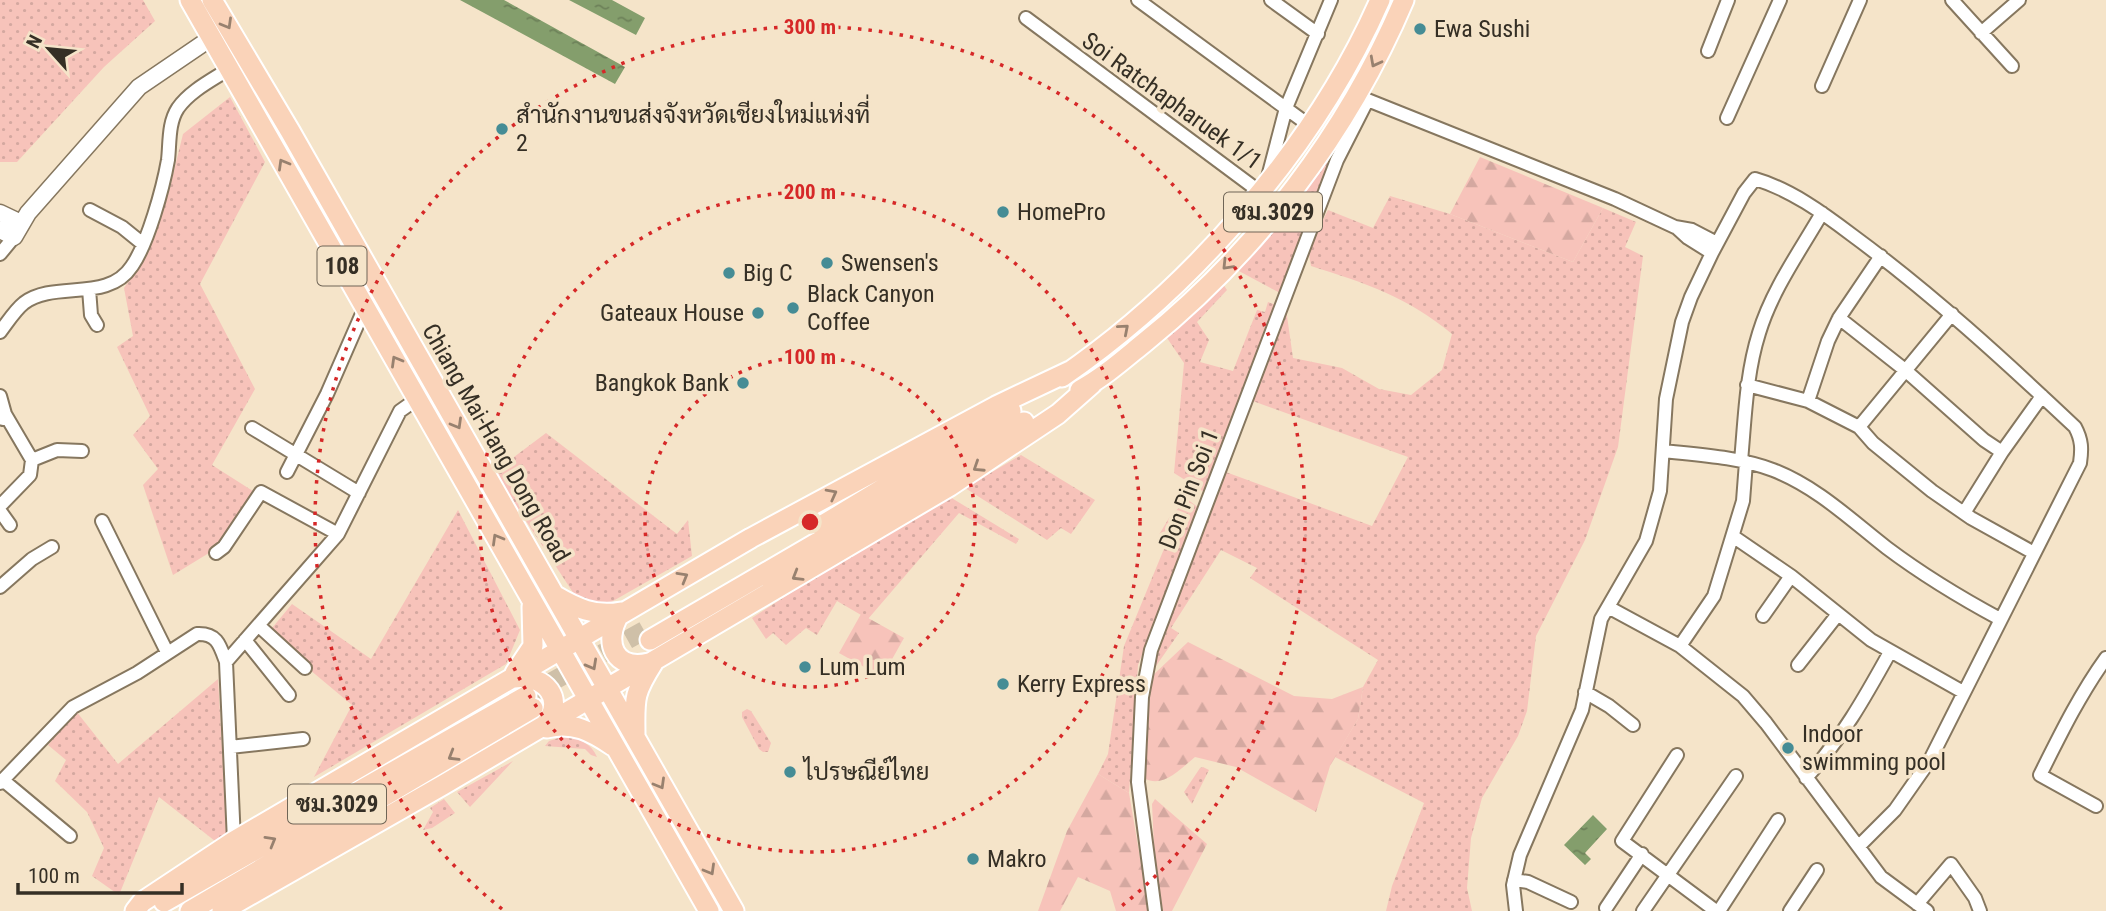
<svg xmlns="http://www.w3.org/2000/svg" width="2106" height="911" viewBox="0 0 2106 911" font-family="'Roboto Condensed',Sarabun,sans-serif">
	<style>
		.grass { fill: url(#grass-dots) }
		.forest { fill: url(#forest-firs) }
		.water { fill: url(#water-ripples) }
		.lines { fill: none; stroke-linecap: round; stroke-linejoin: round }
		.primary-tunnel { stroke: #cfc0a8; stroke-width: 19; stroke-dasharray: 19 10; stroke-linecap: butt }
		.minor-casing { stroke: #86775f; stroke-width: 16 }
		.tertiary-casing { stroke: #86775f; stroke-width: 19 }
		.primary-casing { stroke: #fff; stroke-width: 23 }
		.minor { stroke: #fff; stroke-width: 12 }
		.tertiary { stroke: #fff; stroke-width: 16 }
		.primary { stroke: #fad3b9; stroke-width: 19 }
		.oneway { stroke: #98816f }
		.ring { fill: none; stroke: #d62828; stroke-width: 3.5; stroke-dasharray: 3.5 7 }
		.poi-dot { fill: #458c95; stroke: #f5e4c9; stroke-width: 2.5 }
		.labels { text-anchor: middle; stroke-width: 7; stroke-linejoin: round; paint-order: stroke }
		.shield { fill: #f5e4c9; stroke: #6f6556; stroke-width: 2 }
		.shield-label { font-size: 23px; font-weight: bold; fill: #352f25 }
		.poi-label { font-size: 24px; fill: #352f25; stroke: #f5e4c9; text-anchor: start }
		.street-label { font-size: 24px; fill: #352f25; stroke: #f5e4c9 }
		.centre { fill: #d62828; stroke: #f5e4c9; stroke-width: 3.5 }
		.ring-label { font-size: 21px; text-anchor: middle; font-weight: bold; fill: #d62828; stroke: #f5e4c9; stroke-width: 7; stroke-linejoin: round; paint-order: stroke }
	</style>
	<defs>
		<pattern id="grass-dots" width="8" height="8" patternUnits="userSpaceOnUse" patternTransform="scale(1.75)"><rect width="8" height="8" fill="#f7c3ba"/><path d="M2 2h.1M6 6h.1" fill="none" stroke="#d4a8a0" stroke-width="1.8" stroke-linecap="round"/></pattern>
		<pattern id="forest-firs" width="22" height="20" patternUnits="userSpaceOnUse" patternTransform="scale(1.75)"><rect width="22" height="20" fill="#f7c3ba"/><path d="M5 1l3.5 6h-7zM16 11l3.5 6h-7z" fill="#d4a8a0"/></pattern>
		<pattern id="water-ripples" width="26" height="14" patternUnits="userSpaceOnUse" patternTransform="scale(1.75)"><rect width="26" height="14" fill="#849e6c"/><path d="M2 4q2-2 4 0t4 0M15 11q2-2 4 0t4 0" fill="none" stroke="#6d8159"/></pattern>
	</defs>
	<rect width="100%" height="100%" fill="#f5e4c9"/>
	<path class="grass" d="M0 0H143L155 21 104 67 17 162H0Z
		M230 97 265 162 200 284 255 389 212 465 256 493 222 545 173 575 143 485 158 469 133 435 150 416 117 347 133 336 124 288 146 256 170 187 183 134Z
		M1324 160 1329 164 1280 293 1237 270Z
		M1390 196 1450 214 1573 262 1603 208 1636 222 1625 247 1643 256 1618 447 1585 540 1536 636 1527 711 1518 736 1482 798 1471 838 1467 888 1472 911H1386L1392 886 1424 803 1335 757 1358 719 1363 687 1378 660 1250 578 1257 568 1221 550 1171 628 1179 633 1156 666 1152 665 1223 471 1372 526 1408 457 1250 400 1286 309 1293 358 1342 368 1379 389 1411 395 1442 370 1452 334C1408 297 1365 283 1311 266L1308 249 1328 210 1373 228Z
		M1221 281 1227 290 1197 322 1209 340 1200 362 1233 371 1257 310 1265 312 1268 302 1276 305 1204 492 1174 473 1184 363 1167 338Z
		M546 433 677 534 688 520 692 556 606 605 586 601 574 594 494 472Z
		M1021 455 1095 500 1071 534 1061 528 1047 540 965 488Z
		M950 497 1019 539 1016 544 959 513 868 619 837 601 817 635 806 628 786 645 773 633 766 639 752 618 806 583Z
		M1187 499 1199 508 1138 665 1129 793 1098 774 1108 754 1124 646 1166 544 1157 538 1169 518Z
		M458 510 520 630 506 664 314 777 352 705 267 634 292 604 371 659Z
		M218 679 227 833 215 841 159 797 119 895 92 876 104 848 87 812 55 781 66 760 48 745 76 711 118 764Z
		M747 709 751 711 771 743 768 752H763L759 749 742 717V712Z
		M565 736C579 738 592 744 597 757L591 755 585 749 545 746 549 741Z
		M513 761 470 807 457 792Z
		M1203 767 1209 770 1192 804 1184 792 1200 768Z
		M444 799 455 813 432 828 423 830 433 812 430 808Z"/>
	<path class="forest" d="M1480 157 1603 208 1573 262 1450 214Z
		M861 614 904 638 882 677 839 653Z
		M1188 642 1294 696 1332 699 1363 687 1358 719 1330 766 1316 812 1236 767 1195 757C1180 769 1163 789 1144 778L1151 677Z
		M1098 774 1129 793 1149 911H1116L1110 891 1078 877 1060 911H1038L1067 831Z
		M1155 799 1207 844 1172 911H1163L1155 867 1152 804Z"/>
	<path class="water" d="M460 0H504L625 67 615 84Z
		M569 0H612L645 18 636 35Z
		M1593 815 1607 829 1585 853 1591 859 1585 865 1564 845Z"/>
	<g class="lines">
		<path class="primary-tunnel" d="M526 696 645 630"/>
		<g class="minor-casing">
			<path id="minor" d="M1138 0 1310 126
				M1271 0 1318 34
				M1952 0 2012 66
				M1026 18 1260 192
				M1981 33 2019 0
				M1708 51 1728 0
				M1822 86 1860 0
				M1360 97 1615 199 1675 227 1692 230 1717 243
				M1727 118 1780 0
				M1268 177 1286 108 1331 0
				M90 210 122 227 143 244
				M1676 227 1688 238 1712 253
				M0 254 14 237
				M89 289 91 315 97 325
				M1839 318 1905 370 1984 440 2002 452
				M0 332C7 323 15 310 24 303 55 280 108 303 132 266 148 243 163 188 168 160 170 143 168 123 178 108 190 91 212 80 229 69
				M1747 385 1808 401 1859 427 1873 443 1932 491 1971 518 2034 553
				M0 396 5 414 3 419
				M1808 401 1828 341 1839 318 1881 256
				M1859 427 1952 314
				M252 428 359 493
				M1663 451C1700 455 1738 457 1773 470 1817 487 1851 520 1887 548 1923 575 1961 598 2000 619
				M32 460 57 450 82 451
				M1741 461C1745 418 1746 374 1759 333 1772 290 1800 251 1822 213
				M287 472 327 394 365 307
				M0 506 30 475 32 460 5 414
				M0 511 10 525
				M1964 513 2002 452 2042 396
				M102 521 167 652
				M1734 537 1791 576 1871 640 1963 692
				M216 553 224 547 261 492 338 534
				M0 587 32 559 52 547
				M1608 607 1680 646 1743 696 1766 723 1881 877 1927 911
				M1763 616 1791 576
				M259 626 305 668
				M245 640 289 695
				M1680 646 1714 596 1743 501 1746 462
				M226 662 338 534 400 411 417 399
				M1798 665 1838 614
				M1585 692 1609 706 1633 725
				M230 747 303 739
				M1677 755 1622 841 1716 911
				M1806 778C1842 738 1864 699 1890 652
				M4 781 70 836
				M0 783 73 707 137 673 197 634C217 633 220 645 226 662L234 841
				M2096 806 2040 775C2060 735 2080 694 2106 658
				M1514 880 1528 882 1571 902
				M1917 904 1951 864 1975 898 1980 911
				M1606 908 1642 854
				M1155 911 1138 782 1142 697 1151 650 1337 160 1367 101
				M1516 911 1513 885 1520 855 1582 710 1601 619 1646 541 1660 491 1666 399 1682 322 1691 297 1712 253 1744 193 1755 179C1790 189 1823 213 1852 235 1931 293 2004 360 2075 427 2082 440 2082 449 2080 463L1930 760 1895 810 1859 846
				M1643 911 1736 776
				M1719 911 1778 820
				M1790 911 1817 870"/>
		</g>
		<g class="tertiary-casing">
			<path id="tertiary" d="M0 213 21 223
				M0 230 14 237 28 213 139 87 211 38"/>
		</g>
		<g class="primary-casing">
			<path id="primary" d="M190 0 709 911
				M212 0 290 131 734 911
				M1062 377C1193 287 1316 146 1380 0
				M1080 390C1104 377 1124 359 1145 342 1257 252 1348 132 1404 0
				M821 526 1011 411
				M554 595C576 608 595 617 621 612
				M619 615C603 642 614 671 649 663
				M650 640 1024 422
				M515 673 533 646 532 607
				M514 678C545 674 567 699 544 726
				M547 728C573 721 592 732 613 746
				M635 737C635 700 632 696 653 663
				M164 902 526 696
				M135 911 142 902 234 841 751 538 996 406 1070 371
				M190 911 533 708
				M222 911 443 785 950 486 1058 414 1092 384"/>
		</g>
		<use href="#minor" class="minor"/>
		<use href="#tertiary" class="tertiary"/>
		<use href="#primary" class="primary"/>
	</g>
	<defs><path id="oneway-chevron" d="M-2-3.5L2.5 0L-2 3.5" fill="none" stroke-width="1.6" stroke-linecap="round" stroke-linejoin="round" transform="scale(1.75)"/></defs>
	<g class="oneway">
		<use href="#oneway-chevron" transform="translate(227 24) rotate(60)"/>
		<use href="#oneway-chevron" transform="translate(1375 62) rotate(118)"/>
		<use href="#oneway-chevron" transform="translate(283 164) rotate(-120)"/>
		<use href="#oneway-chevron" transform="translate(1227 265) rotate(134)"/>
		<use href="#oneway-chevron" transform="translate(1124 329) rotate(-41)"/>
		<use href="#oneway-chevron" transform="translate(396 361) rotate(-120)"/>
		<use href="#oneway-chevron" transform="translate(457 424) rotate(60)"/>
		<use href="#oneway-chevron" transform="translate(978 467) rotate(147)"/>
		<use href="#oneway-chevron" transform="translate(832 494) rotate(-28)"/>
		<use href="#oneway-chevron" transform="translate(497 539) rotate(-120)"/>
		<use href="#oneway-chevron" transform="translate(797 576) rotate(149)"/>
		<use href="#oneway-chevron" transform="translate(683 577) rotate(-30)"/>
		<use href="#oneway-chevron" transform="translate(592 665) rotate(61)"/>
		<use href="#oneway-chevron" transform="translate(453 756) rotate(149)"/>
		<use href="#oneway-chevron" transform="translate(660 784) rotate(60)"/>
		<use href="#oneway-chevron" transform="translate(271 841) rotate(-30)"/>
		<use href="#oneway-chevron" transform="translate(710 870) rotate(60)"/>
	</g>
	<g class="ring">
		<circle cx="810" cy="522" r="165"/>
		<circle cx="810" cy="522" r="330"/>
		<path d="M502 909A495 495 0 1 1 1118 909"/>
	</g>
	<g class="poi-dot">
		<circle cx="1420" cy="29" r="7"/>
		<circle cx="502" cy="129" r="7"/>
		<circle cx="1003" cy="212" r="7"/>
		<circle cx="827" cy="263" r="7"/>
		<circle cx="729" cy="273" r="7"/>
		<circle cx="793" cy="308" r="7"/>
		<circle cx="758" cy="313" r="7"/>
		<circle cx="743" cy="383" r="7"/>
		<circle cx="805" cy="667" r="7"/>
		<circle cx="1003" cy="684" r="7"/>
		<circle cx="1788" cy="748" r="7"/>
		<circle cx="790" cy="772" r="7"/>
		<circle cx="973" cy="859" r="7"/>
	</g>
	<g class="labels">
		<g class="shield">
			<rect x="1224" y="192.5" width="98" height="39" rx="5"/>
			<rect x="317.5" y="246.5" width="49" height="39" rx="5"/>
			<rect x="288" y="784.5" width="98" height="39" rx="5"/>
		</g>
		<g class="shield-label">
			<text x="1273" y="220">ชม.3029</text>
			<text x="342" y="274">108</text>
			<text x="337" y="812">ชม.3029</text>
		</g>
		<g class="poi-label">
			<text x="1434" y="37">Ewa Sushi</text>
			<text x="516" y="123">สำนักงานขนส่งจังหวัดเชียงใหม่แห่งที่<tspan x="516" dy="28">2</tspan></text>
			<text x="1017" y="220">HomePro</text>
			<text x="841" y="271">Swensen's</text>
			<text x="743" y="281">Big C</text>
			<text x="807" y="302">Black Canyon<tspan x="807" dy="28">Coffee</tspan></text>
			<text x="744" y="321" text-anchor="end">Gateaux House</text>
			<text x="729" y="391" text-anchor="end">Bangkok Bank</text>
			<text x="819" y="675">Lum Lum</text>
			<text x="1017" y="692">Kerry Express</text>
			<text x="1802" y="742">Indoor<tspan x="1802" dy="28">swimming pool</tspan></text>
			<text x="804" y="780">ไปรษณีย์ไทย</text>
			<text x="987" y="867">Makro</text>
		</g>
		<g class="street-label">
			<text transform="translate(1172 101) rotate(36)" y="8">Soi Ratchapharuek 1/1</text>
			<text transform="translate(496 443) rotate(60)" y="8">Chiang Mai-Hang Dong Road</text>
			<text transform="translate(1189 489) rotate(-69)" y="8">Don Pin Soi 1</text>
		</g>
	</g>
	<circle cx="810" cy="522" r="10" class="centre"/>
	<g class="ring-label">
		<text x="810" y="34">300 m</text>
		<text x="810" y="199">200 m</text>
		<text x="810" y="364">100 m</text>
	</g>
	<g transform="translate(49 49) rotate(297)" stroke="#f5e4c9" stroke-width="5" paint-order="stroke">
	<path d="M0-5L12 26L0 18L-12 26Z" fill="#352f25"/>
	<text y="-10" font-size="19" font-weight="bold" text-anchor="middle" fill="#352f25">N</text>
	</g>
	<path d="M18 883v10h164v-10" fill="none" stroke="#352f25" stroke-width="3.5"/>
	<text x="28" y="883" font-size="21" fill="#352f25" stroke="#f5e4c9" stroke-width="5" paint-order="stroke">100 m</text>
</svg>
